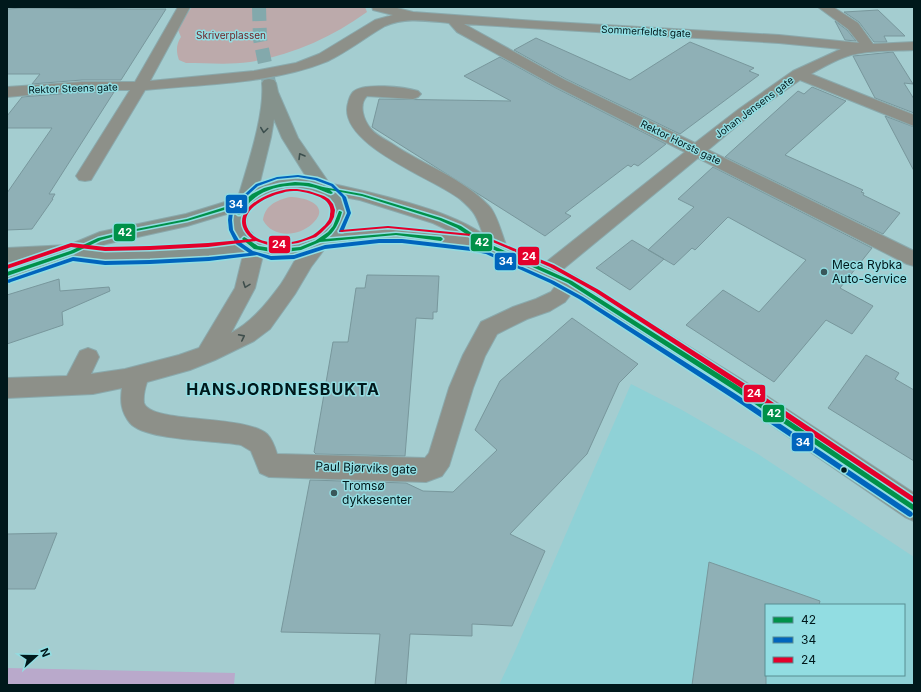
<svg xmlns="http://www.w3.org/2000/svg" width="921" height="692" viewBox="0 0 921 692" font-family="Inter,sans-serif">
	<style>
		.built { fill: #8fd1d6; fill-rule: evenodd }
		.green { fill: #bcaaab }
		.water { fill: #b9a9cb }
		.building { fill: #8fb0b6; stroke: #78979c }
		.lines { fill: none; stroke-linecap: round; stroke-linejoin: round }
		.major-tunnel { stroke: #83a9ac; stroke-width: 14; stroke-dasharray: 14 7; stroke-linecap: butt }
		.minor-casing { stroke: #8aa9ac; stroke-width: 2 }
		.major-casing { stroke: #8aa9ac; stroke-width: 2 }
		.minor { fill: #8d9089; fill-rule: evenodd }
		.major { fill: #85928c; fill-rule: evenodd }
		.bus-1-casing { stroke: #92dde2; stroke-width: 3 }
		.bus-2-casing { stroke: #92dde2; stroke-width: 3 }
		.bus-3-casing { stroke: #92dde2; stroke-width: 3 }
		.bus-1 { fill: #009149; fill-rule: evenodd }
		.bus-2 { fill: #0065bd; fill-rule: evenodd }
		.bus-3 { fill: #e4002b; fill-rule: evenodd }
		.oneway { stroke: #3c4f4e }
		.oneway2 { stroke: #3f4e4c }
		.poi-dot { fill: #39575a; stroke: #92dde2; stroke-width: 1.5 }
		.bus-dot { fill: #00181b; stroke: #92dde2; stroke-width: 1.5 }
		.labels { text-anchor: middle; stroke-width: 3; stroke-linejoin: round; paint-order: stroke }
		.far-street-label { font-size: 10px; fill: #00181b; stroke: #92dde2 }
		.far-park-label { font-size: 10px; fill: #6e1f23; stroke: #92dde2 }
		.poi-label { font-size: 12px; fill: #00181b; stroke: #92dde2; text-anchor: start }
		.street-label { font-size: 12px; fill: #00181b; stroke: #92dde2 }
		.district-label { font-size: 16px; font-weight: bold; letter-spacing: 1px; fill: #00181b; stroke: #92dde2 }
		.line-badge { stroke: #92dde2; stroke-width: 1.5 }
		.badge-label { font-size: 11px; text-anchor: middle; font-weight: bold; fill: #fff }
	</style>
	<rect width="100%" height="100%" fill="#a4cdd0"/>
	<path class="built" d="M631 384 682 410 758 454 914 557V685H499L515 651ZM766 605H904V675H766Z"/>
	<path class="green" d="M192 7H365L367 12C332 37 293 55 250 62 229 65 207 63 186 63L179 60C176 52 176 44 181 37L178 30 186 15Z
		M290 197C306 197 332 206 312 224 298 237 272 238 263 220 265 205 277 200 290 197Z"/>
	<path class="water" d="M7 668 235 673 234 685H7Z"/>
	<path class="building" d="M23 8 131 9H166L121 80H82L32 84 40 74H7V9Z
		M878 10 905 36H884L887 42H874L859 22 844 12Z
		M835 21 847 30 856 41 845 40Z
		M536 38 630 80 690 42 754 68 749 71 759 75 680 134 566 79 514 50Z
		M893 52 913 84 904 83 914 99V113L875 98 853 56Z
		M500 57 554 87 666 144 638 166 634 164 631 167 628 165 565 213 571 216 545 236 372 127 379 99 511 101 464 76Z
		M812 87 846 101 785 155 863 190 861 192 864 193 863 195 900 213 883 234 725 157 798 91 804 94Z
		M82 92H114L49 194H55L52 199H53L32 229 7 230V193L52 128H7V116L22 97Z
		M885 116 914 127V171Z
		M713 167 872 248 840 288 873 306 852 334 826 320 774 382 686 325 723 290 759 312 806 260 728 217 695 250 692 248 674 265 648 250 694 207 678 199Z
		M632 240 664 259 630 290 596 268Z
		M367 275 439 276 437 312H433V319L416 318 405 456 316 454 314 452 333 342H348L356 288H365Z
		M59 279 60 291 109 287 110 291 62 312 63 325 7 344V295Z
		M572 318 638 364 619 383 587 454 510 534 545 551 512 626 472 624V636L410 634 406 685H375L380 634 281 632 310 480 406 483 423 491 453 492 497 450 475 430 500 381Z
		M866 355 899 373 895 379 914 390V461L828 408Z
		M57 533 35 589H7V534Z
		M709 562 820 601 819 605H766V685H692Z"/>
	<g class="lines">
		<path class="major-tunnel" d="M259 7 260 39 269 83"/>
		<g class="minor-casing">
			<path id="minor" d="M178 7H190L150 81 254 71 296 63 319 54 375 20 393 15 373 10 372 7H393L413 12 536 21 779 35 859 43 848 29 818 7H833L858 23 873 44 914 42V50C893 51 871 50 851 55 837 59 823 67 811 74L914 115V126L800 80 750 115 708 150 914 251V266L907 264 698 158 562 270 577 277 741 379 914 493V521L905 517 725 393 572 293 565 302 550 311 527 319 497 334 485 356 473 388 449 466 442 476 426 482 269 477 260 473 251 451 241 445C216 440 146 441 130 423 121 412 120 401 122 388L93 394 7 398V378L67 376 80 351 88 348 96 351 99 357 91 374 125 369 179 355 199 348 235 288 245 247 248 242 255 240 262 242 265 247 255 288 231 333C252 322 267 303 281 284 291 270 303 239 320 234L396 227 456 234 433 223 360 200 317 192 314 188 317 184 323 182C353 188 381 195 409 203 436 211 460 219 483 234 476 215 475 212 460 199 435 179 336 144 348 103 349 99 350 95 353 92 363 82 405 87 418 91L421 94 418 97 413 99 367 96C358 105 364 121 371 129 376 135 384 139 391 143 423 165 463 178 489 206 497 214 502 235 506 245L545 263 685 152 555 86 457 32 449 23C427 21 406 17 385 26 366 37 347 52 328 61 272 84 204 84 145 90L91 180 85 181 79 180 76 176 130 90H82L7 97V87L82 82H135ZM464 24 779 43 841 49 793 71 739 109 695 143 565 80ZM396 241 480 249 557 284 551 292 536 299 513 307 481 322 463 355 449 388 429 453 425 458 277 454C275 447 272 439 267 434 244 414 151 424 144 403 143 397 145 388 147 382L190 370 215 360 254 341 270 329 295 294 311 267 326 247Z
				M72 245 79 247 82 252 79 257 7 281V266Z"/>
		</g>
		<g class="major-casing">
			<path id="major" d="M269 79 274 80 276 83 278 92 298 138 329 183 340 191 347 201 350 216 342 233 329 244 312 252 286 258 267 257 256 253 209 259 150 262 105 263 72 259 7 262V248L69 245 100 232 186 214 238 198C247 166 265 115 262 83L264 80ZM274 119 282 138 307 178 289 177 259 186 271 137ZM289 189 312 190 328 199C347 234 281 254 258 240 256 238 253 235 252 233 246 228 245 221 248 214 255 199 274 192 289 189ZM230 213C225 225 229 234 238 242L150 248H97L106 244 187 226Z"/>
		</g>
		<use href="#minor" class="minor"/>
		<use href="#major" class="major"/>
		<g class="bus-1-casing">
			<path id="bus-1" d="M295 182 309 183 323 187 362 194 441 218 461 226 485 242 572 281 735 384 914 505V511L731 388 568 283 481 244 457 228 439 220 362 196 330 190 333 193 331 194C324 192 318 188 311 187 290 183 265 187 250 202 246 206 243 211 240 215H238L237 214 241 205 187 221 131 232 101 240 74 253 7 276V272L70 251 98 238 131 230 187 219 244 201 252 194 264 188 280 184Z
				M339 211H340L342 212C339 223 335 232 325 239L396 233 441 237 443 239 441 241 396 235 320 242 301 250 278 253 254 249 242 239 244 237 246 238 258 246 278 249 300 247 315 241 328 232 333 226Z"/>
		</g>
		<g class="bus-2-casing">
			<path id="bus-2" d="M298 175 317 178 333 184 346 197 351 213 343 232H339V231L347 213 342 197 331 186 315 180 298 177 277 179 258 186 238 204 233 212 232 220 233 230 240 242 253 251 271 256 294 255 325 245 379 239H402L471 247 489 252 554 281 583 297 739 396 912 512 913 514 912 516 910 517 908 516 735 400 579 299 550 283 486 254 471 251 402 243H379L325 249 294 259 271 260 257 255 209 261 150 264 105 265 73 261 11 282 9 283 7 282V280L73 257 105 261 150 260 209 257 249 253 236 244 229 230 228 220 229 212 236 202 256 184 277 177Z"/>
		</g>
		<g class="bus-3-casing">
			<path id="bus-3" d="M290 189H297L309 191 324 196 329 199 333 204 335 210 334 217 331 223 321 233 316 237 298 243 278 246 268 245 256 241 208 247 150 250 105 251 71 247 7 269V265L71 243 105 247 150 246 208 243 252 239C222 213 267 191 290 189ZM297 191C309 193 334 197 330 214 330 219 328 221 325 225 321 228 318 232 313 235 296 244 257 250 247 227 240 209 268 196 282 193 287 191 292 191 297 191Z
				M388 226 482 235 554 265 599 290 747 385 914 497V503L743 389 595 292 550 267 481 237 388 228 341 232 339 231 341 230Z"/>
		</g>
		<use href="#bus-1" class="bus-1"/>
		<use href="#bus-2" class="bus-2"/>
		<use href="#bus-3" class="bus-3"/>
	</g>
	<defs><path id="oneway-chevron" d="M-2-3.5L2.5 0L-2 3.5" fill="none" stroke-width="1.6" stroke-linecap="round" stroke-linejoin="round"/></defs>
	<g class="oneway">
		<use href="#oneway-chevron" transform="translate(264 130) rotate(98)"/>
		<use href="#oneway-chevron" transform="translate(301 156) rotate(-121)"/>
	</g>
	<g class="oneway2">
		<use href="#oneway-chevron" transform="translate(246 285) rotate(110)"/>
		<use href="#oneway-chevron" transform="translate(242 337) rotate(-27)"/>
	</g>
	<g class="poi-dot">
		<circle cx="824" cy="272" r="4"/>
		<circle cx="334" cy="493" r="4"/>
	</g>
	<circle class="bus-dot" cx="844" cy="470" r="3.5"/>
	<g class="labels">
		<g class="far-street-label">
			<text transform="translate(646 31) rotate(3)" y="4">Sommerfeldts gate</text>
			<text transform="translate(73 88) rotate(-2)" y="4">Rektor Steens gate</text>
			<text transform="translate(754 107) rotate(-37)" y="4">Johan Jensens gate</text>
			<text transform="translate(681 142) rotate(26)" y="4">Rektor Horsts gate</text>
		</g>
		<g class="far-park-label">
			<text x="231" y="39">Skriverplassen</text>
		</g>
		<g class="poi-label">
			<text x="832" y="269">Meca Rybka<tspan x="832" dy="14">Auto-Service</tspan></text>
			<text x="342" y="490">Tromsø<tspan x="342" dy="14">dykkesenter</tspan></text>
		</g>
		<g class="street-label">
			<text transform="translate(366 468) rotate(2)" y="4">Paul Bjørviks gate</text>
		</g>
		<g class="district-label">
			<text x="283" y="395">HANSJORDNESBUKTA</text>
		</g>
	</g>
	<g class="line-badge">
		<rect x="225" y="194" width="23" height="20" rx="4" fill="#0065bd"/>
		<rect x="113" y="223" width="23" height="19" rx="4" fill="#009149"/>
		<rect x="470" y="233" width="23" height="19" rx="4" fill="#009149"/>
		<rect x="268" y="235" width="23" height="19" rx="4" fill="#e4002b"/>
		<rect x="517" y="246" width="23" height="20" rx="4" fill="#e4002b"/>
		<rect x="494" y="252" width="23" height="19" rx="4" fill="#0065bd"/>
		<rect x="743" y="384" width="23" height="19" rx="4" fill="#e4002b"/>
		<rect x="762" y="404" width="23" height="19" rx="4" fill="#009149"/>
		<rect x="791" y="432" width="23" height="20" rx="4" fill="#0065bd"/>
	</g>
	<g class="badge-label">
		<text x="236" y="208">34</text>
		<text x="125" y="236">42</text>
		<text x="482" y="246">42</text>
		<text x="279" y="248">24</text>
		<text x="529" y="260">24</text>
		<text x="506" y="265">34</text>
		<text x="754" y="397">24</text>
		<text x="774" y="417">42</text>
		<text x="803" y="446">34</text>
	</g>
	<rect width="921" height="692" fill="none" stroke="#00181b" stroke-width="16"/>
	<rect x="765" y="604" width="140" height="72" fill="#92dde2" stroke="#588e92"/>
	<rect x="773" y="617" width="20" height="6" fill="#009149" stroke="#588e92"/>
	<text x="801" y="624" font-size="12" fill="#00181b">42</text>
	<rect x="773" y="637" width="20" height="6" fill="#0065bd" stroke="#588e92"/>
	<text x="801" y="644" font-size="12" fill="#00181b">34</text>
	<rect x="773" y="657" width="20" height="6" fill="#e4002b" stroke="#588e92"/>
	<text x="801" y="664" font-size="12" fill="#00181b">24</text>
	<g transform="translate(36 656) rotate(69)" stroke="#92dde2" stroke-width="3" paint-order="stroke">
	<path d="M0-3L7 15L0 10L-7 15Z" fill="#00181b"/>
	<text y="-6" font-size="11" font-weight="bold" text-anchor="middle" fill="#00181b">N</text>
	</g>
</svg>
